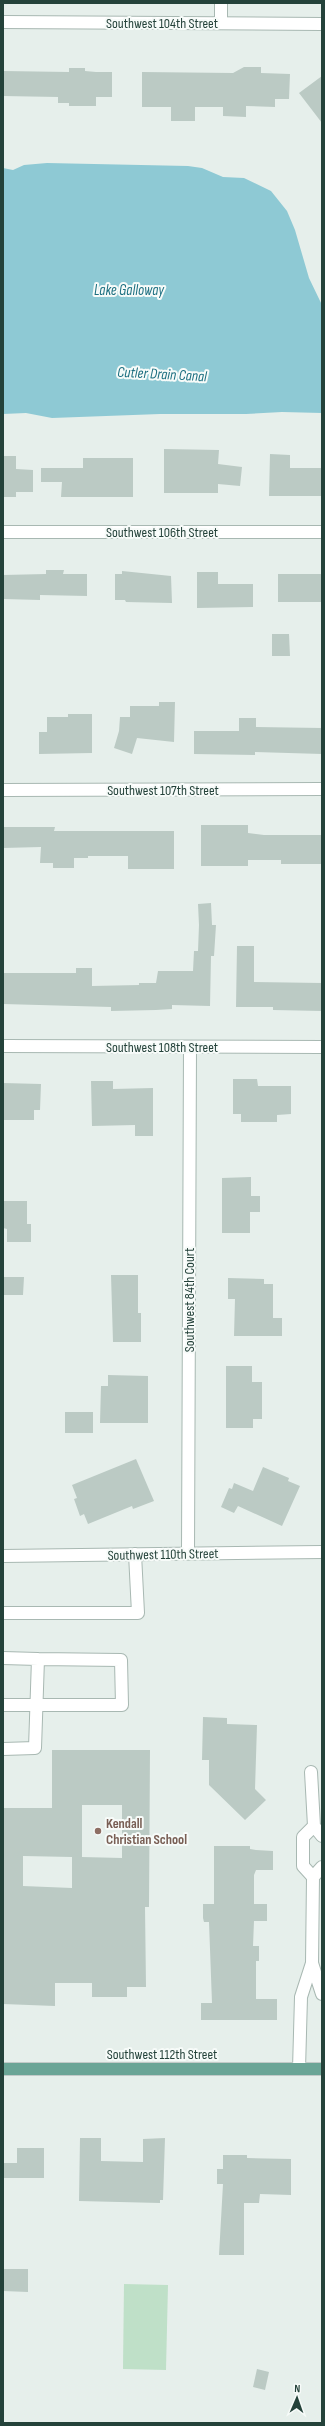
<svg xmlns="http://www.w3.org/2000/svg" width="325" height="2426" viewBox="0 0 325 2426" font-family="'Sofia Sans Condensed',sans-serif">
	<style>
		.green { fill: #bfe0c8 }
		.water { fill: #8ec9d4 }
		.building { fill: #bbcac4; fill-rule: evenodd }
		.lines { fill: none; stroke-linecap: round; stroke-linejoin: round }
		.minor-casing { stroke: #a8b8b2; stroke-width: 14 }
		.major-casing { stroke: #c2cac8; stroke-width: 14 }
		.minor { stroke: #fff; stroke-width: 12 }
		.major { stroke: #6aa596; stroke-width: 12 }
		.education-dot { fill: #8d6e63; stroke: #f7fbf9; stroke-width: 1.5 }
		.labels { text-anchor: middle; stroke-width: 4; stroke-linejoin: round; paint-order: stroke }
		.street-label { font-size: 14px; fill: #24423a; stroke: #f7fbf9 }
		.education-label { font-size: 14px; font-weight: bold; fill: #785e54; stroke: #f7fbf9; text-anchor: start }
		.water-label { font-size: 15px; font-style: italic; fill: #1c6f80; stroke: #f7fbf9 }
	</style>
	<rect width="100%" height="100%" fill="#e6efeb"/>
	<path class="green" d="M124 2284 168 2285 166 2370 123 2369Z"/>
	<path class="water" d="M47 163 188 166 202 168 223 177 244 178 271 191 287 211 295 230 309 278 322 305V413L282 412 246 414H160L52 418 26 413 3 414V168L13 170 24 165Z"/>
	<path class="building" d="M244 67H261V73L290 74 289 99H275V107L246 106V117L223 116V107H195V121H171V107H142V72L233 73Z
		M69 68H85V71L96 72H112V97H96V106H69V103H58V97L3 96V71L69 72Z
		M322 76V123L299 93Z
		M164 449 219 450 218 464 242 467 240 486 218 484V493H164Z
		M270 454 290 455V468H322V496H269Z
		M3 456H16V469L33 470V492H16V497H3Z
		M83 458H133V497H61L62 482H41V468H83Z
		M46 570H64L63 574H87V596L40 595V600L3 599V575L46 574Z
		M122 571 171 576 172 603 126 602 125 600H115V574H122Z
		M197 572H218V584H253V607L197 608Z
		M278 574H322V602H278Z
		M272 634H289L290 656H272Z
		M159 702H175L174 742 137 738 132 754 114 748 119 731 120 717H130V706H159Z
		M68 714H92V753L39 754V732H47V717H68Z
		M239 718H256V727L322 728V754L255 752V755L194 754V731H239Z
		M201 825H248V833L264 835H322V864H281V860H248V866H201Z
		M3 827H55L54 831H174V869H128V856H88V858H74V868H53V863H40L41 847 3 848Z
		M211 903 212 925H216L214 956H211L210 1006 172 1005V1009L156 1010 111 1011V1007L3 1004V973H76V968H92V986L139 985V983H156L158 971H193L194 951H198L199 925 198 904Z
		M237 946H254V982L322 983V1011L273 1010V1007H236Z
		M233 1079H257L258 1086H291V1114L277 1115V1122H241V1114H233Z
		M91 1081H113V1089L153 1088V1136H135V1125L92 1126Z
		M3 1083 41 1084 40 1110H34V1120H3Z
		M251 1177V1196H260V1212H250V1233H222V1178Z
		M3 1201H27V1224H31V1242H7V1229L3 1228Z
		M111 1275H138V1313H141V1342H113Z
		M3 1277H24L23 1295H3Z
		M228 1278 264 1279V1284H273V1318H282V1336H234L235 1299H228Z
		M226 1366H252V1382H262V1419H253V1428H226Z
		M108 1375 148 1376V1423H100L101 1386H108Z
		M65 1412H93V1433H65Z
		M136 1459 154 1501 133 1509 132 1506 88 1524 84 1514 80 1516 74 1499 77 1498 72 1485Z
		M263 1467 289 1478 288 1481 300 1486 282 1526 238 1506 234 1513 221 1507 229 1488 232 1489 234 1483 253 1491Z
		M203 1717 227 1718V1724L257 1725 255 1789 266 1800 245 1820 209 1785V1760H202Z
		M52 1750H150L149 1907H145L146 1987H127V1997H92V1983H55V2006L3 2004V1808H52ZM82 1805H122V1858L82 1857ZM23 1856 72 1857V1888L23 1886Z
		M214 1846H250V1849L256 1850 273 1851V1870H256L254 1875V1904H267V1921H254L253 1946H259V1961H256V1999H277V2020H201V2003H212L209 1922H204L203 1918V1904H214Z
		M80 2138H101V2161L143 2162V2139L165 2138 163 2200H160V2203L79 2201Z
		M17 2148H44V2178H3V2163H17Z
		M223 2155H247V2158L291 2159V2195L260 2194 259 2203H244V2255H219L223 2184H217V2169H223Z
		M3 2269H28V2292L3 2291Z
		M257 2369 269 2372 265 2390 253 2387Z"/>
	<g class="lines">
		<g class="minor-casing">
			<path id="minor" d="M221 3V23
				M3 22 322 24
				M3 532H322
				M3 790 322 789
				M3 1046 322 1047
				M188 1553 190 1047
				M3 1556 322 1552
				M3 1613H138L135 1554
				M3 1658 38 1659 35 1748 3 1749
				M3 1705H122L121 1660 38 1659
				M311 1772 314 1826 322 1836
				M314 1826 303 1837V1866L313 1877 312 1963 322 1994
				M313 1877 322 1867
				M299 2069 301 1997 312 1963"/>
		</g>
		<g class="major-casing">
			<path id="major" d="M3 2069H322"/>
		</g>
		<use href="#minor" class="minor"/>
		<use href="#major" class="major"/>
	</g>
	<circle class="education-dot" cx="98" cy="1831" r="4"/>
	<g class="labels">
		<g class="street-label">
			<text x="162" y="28">Southwest 104th Street</text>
			<text x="162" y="537">Southwest 106th Street</text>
			<text x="163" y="795">Southwest 107th Street</text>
			<text x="162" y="1052">Southwest 108th Street</text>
			<text transform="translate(189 1300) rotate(-90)" y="5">Southwest 84th Court</text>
			<text transform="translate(163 1554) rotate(-1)" y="5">Southwest 110th Street</text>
			<text x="162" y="2059">Southwest 112th Street</text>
		</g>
		<g class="education-label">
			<text x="106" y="1828">Kendall<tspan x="106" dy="16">Christian School</tspan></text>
		</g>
		<g class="water-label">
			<text x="129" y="295">Lake Galloway</text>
			<text transform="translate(162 374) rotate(3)" y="5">Cutler Drain Canal</text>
		</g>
	</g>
	<rect width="325" height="2426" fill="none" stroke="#24423a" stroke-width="8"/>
	<g transform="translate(297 2398) rotate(2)" stroke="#f7fbf9" stroke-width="3" paint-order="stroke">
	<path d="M0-3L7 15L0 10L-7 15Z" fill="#24423a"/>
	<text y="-6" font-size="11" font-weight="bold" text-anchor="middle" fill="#24423a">N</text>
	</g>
</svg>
